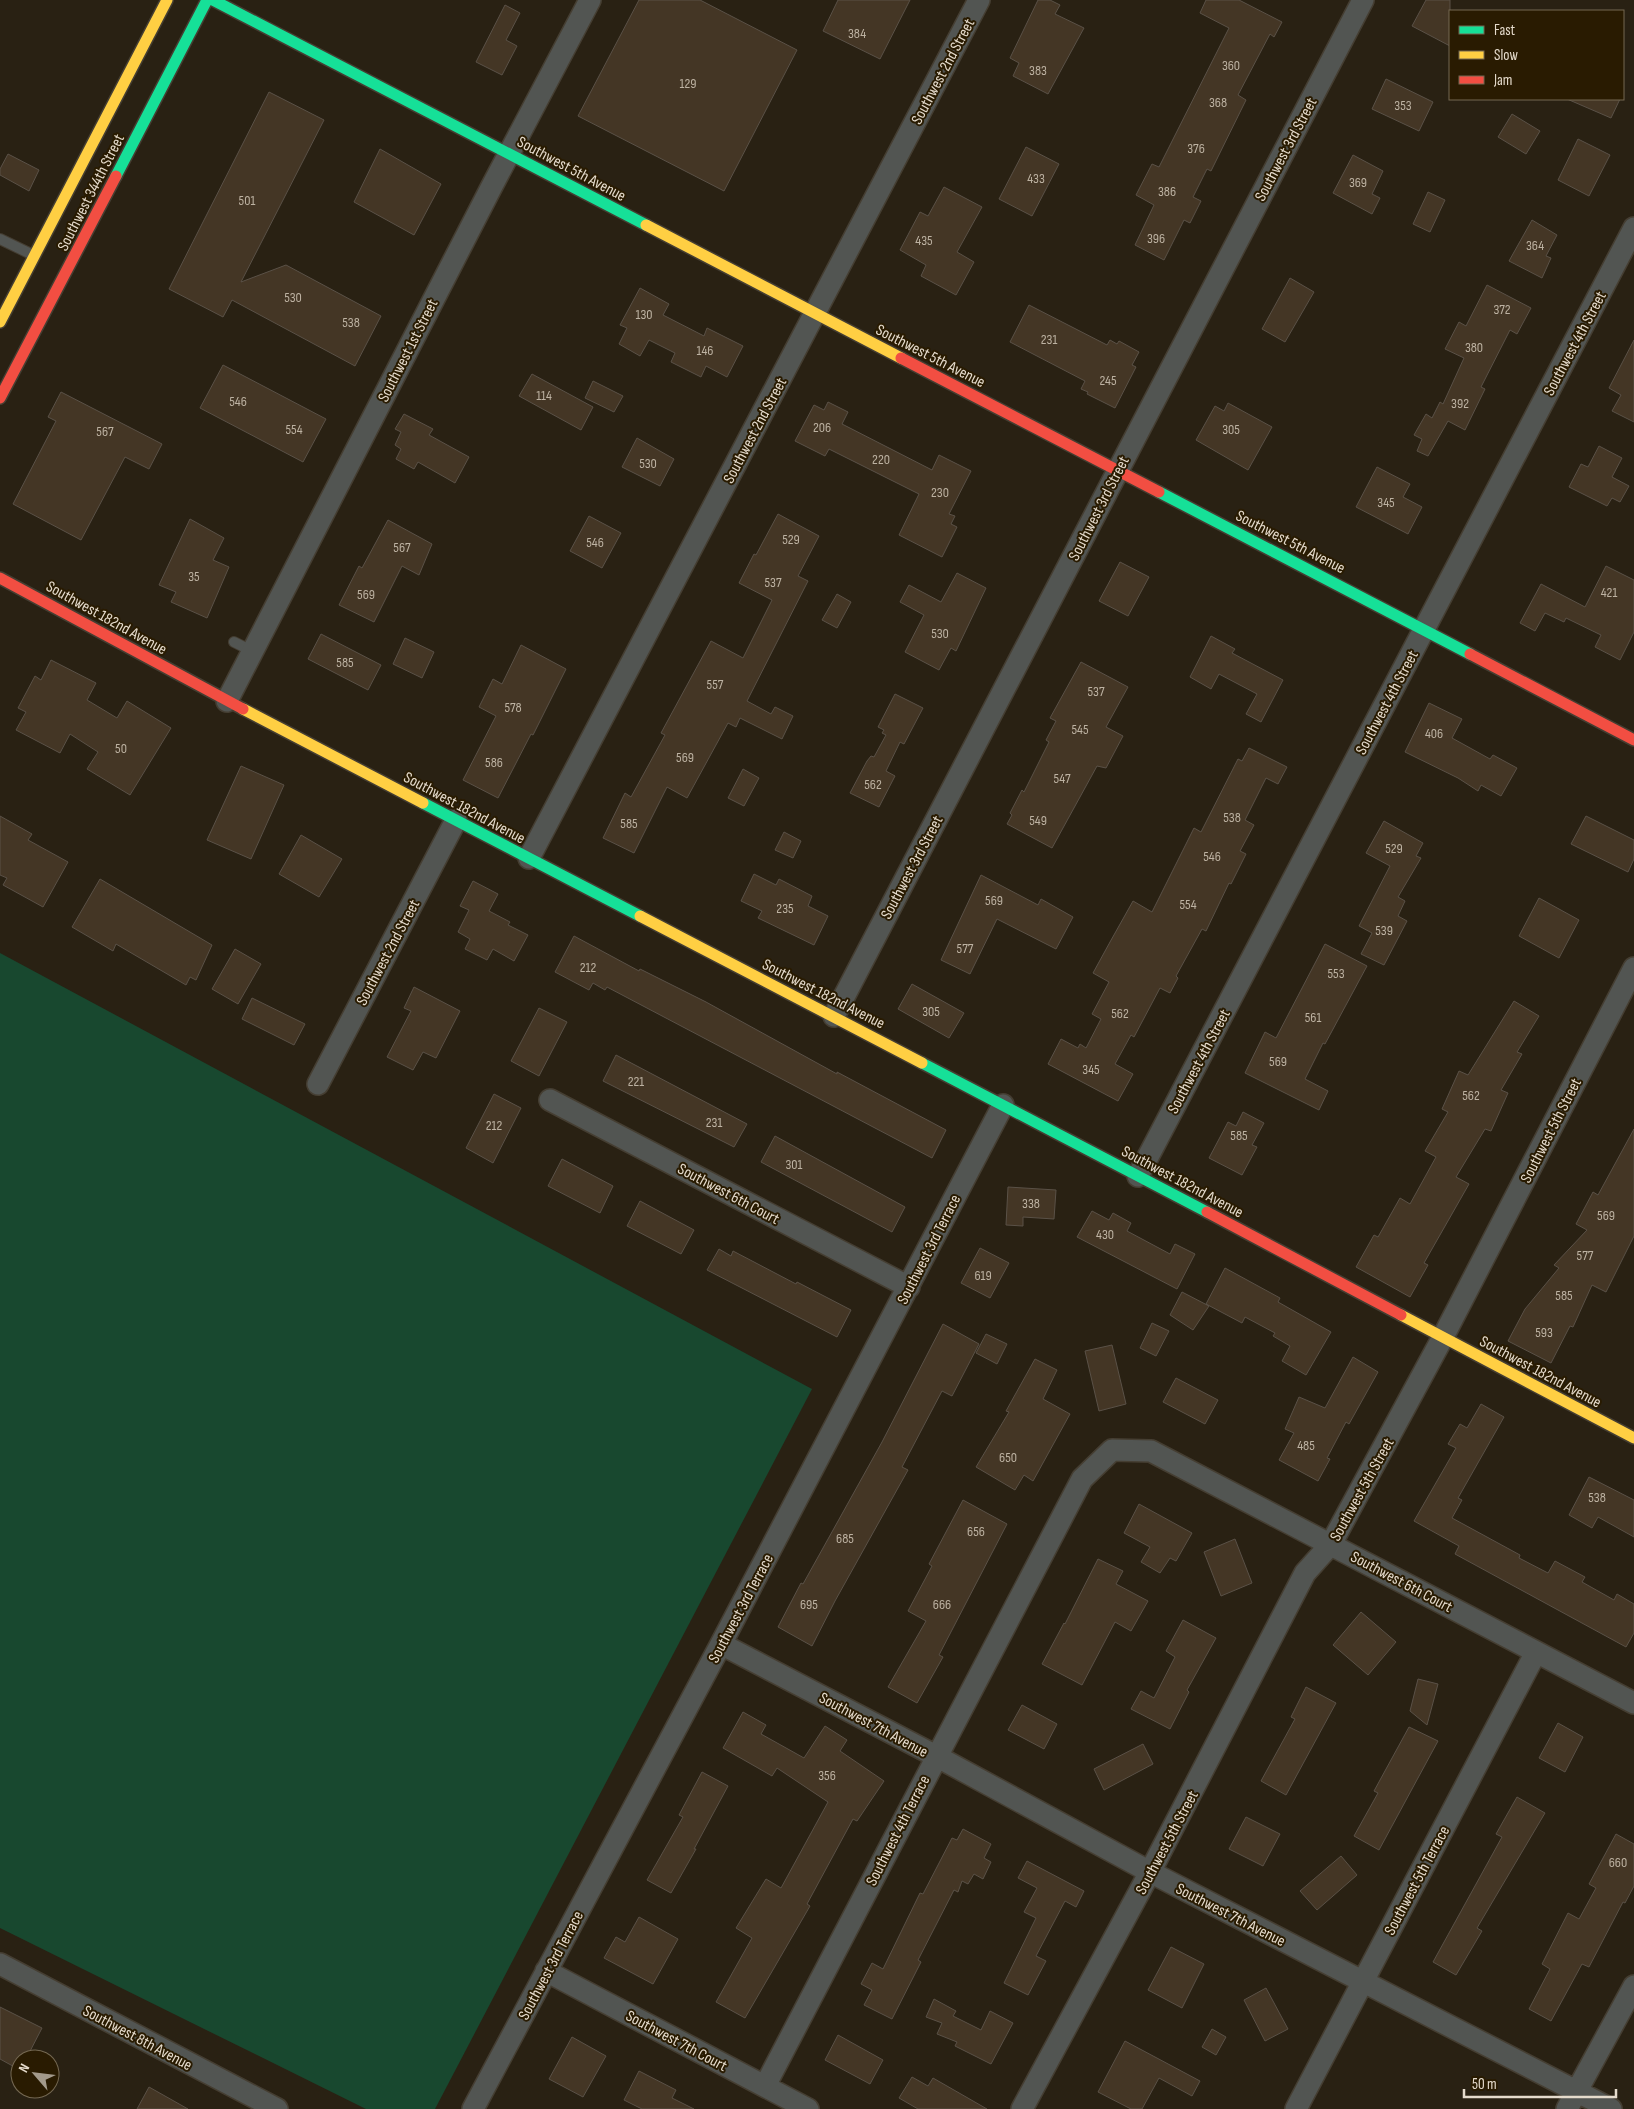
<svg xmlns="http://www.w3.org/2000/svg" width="1634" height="2109" viewBox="0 0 1634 2109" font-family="'Sofia Sans Condensed',sans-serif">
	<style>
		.green { fill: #18482f }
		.building { fill: #443625; stroke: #5a5147 }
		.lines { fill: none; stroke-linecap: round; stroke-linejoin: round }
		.lane-casing { stroke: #453e32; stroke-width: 12 }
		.street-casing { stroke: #453e32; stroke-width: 24 }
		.fast-casing { stroke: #453e32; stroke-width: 14 }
		.slow-casing { stroke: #453e32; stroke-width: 14 }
		.jam-casing { stroke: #453e32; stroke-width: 14 }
		.lane { stroke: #525552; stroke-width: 10 }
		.street { stroke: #525552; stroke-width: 21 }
		.fast { stroke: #16e098; stroke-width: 11 }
		.slow { stroke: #ffcf43; stroke-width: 11 }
		.jam { stroke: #f24e42; stroke-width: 11 }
		.labels { text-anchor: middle; stroke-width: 4; stroke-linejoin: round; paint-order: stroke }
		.number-label { font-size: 14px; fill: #bdb2a2 }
		.street-label { font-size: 16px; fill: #e5dbcc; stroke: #291b01 }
	</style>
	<rect width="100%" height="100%" fill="#292113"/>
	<path class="green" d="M0 953 812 1389 435 2109H366L0 1928Z"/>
	<path class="building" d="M639 0H700L797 50 724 191 578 116Z
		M838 0H910L880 59 823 31Z
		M1038 0H1050L1060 5 1055 14 1084 28 1048 94 1013 76 1019 63 1010 58Z
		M1206 0H1239L1282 22 1274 37 1270 34 1238 95 1246 100 1211 171 1207 169 1193 197 1201 201 1190 223 1184 220 1164 260 1135 245 1154 205 1136 195 1152 164 1159 167 1229 28 1200 13Z
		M1426 0H1450V46L1412 26Z
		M505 5 520 13 506 40 517 46 502 75 476 62Z
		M1386 79 1433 102 1419 131 1372 109Z
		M269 92 324 120 241 282 286 265 381 316 355 366 232 300 223 317 169 289Z
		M1567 99H1620L1611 118Z
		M1512 114 1540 131 1526 154 1498 137Z
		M1578 139 1610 155 1589 196 1558 180Z
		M1026 147 1059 164 1032 216 999 199Z
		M380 149 441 184 414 235 354 202Z
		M8 154 39 170 29 191 0 175V169Z
		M1353 155 1383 171 1372 194 1380 198 1372 214 1333 193Z
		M944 187 982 207 957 252 974 262 956 295 921 276 926 265 900 250 920 212 928 216Z
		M1428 192 1445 200 1430 232 1413 224Z
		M1532 220 1557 235 1546 256 1551 258 1542 278 1509 261Z
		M1290 278 1314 292 1285 342 1262 329Z
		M1487 285 1531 308 1517 334 1510 330 1481 387 1485 389 1465 430 1448 421 1428 456 1417 451 1422 439 1414 435 1426 414 1432 418 1440 402 1443 404 1464 358 1445 349 1459 322 1466 326Z
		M640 288 669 304 663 315 704 336 707 328 743 346 727 377 706 366 701 377 671 362 675 353 649 340 640 356 619 344 627 328 620 325Z
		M1029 305 1107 345 1110 340 1117 344 1119 341 1139 352 1132 365 1136 367 1115 408 1087 394 1088 392 1081 389 1085 381 1010 342Z
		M1634 340V422L1612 411 1621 395 1609 388Z
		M223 365 326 419 303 462 200 408Z
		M532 374 593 407 581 430 519 396Z
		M593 381 623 396 614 412 585 398Z
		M61 392 162 444 149 469 125 457 81 540 13 504 56 421 48 417Z
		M828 402 848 412 842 424 932 470 939 455 971 471 949 514 955 516 951 524 957 527 942 557 899 535 919 494 829 449 825 456 795 441 814 405 824 410Z
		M1228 403 1272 427 1248 470 1196 440 1215 406 1224 411Z
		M404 414 433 429 429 435 469 457 455 483 418 462 414 469 396 459 401 449 395 445 401 432 395 429Z
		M637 438 674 459 660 486 622 467Z
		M1599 446 1622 458 1612 477 1629 486 1620 502 1612 498 1607 506 1569 487 1581 464 1588 467Z
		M1377 467 1410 484 1403 497 1422 507 1408 534 1356 507Z
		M778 514 819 536 798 576 808 581 747 701 771 714 775 707 793 716 782 739 740 718 736 727 728 723 687 798 667 787 634 853 603 838 625 793 631 797 665 735 661 733 711 641 743 658 772 600 739 583 754 554 756 555Z
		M589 516 621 533 602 568 570 551Z
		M190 519 224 538 213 560 229 567 207 618 171 602 176 592 159 585Z
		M388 520 432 544 419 575 402 566 374 622 339 605 359 566 362 568Z
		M1120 562 1149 577 1128 616 1099 601Z
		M1606 566 1634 580V632L1620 660 1595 647 1601 635 1566 618 1564 622 1545 613 1535 631 1520 623 1541 584 1585 607Z
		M957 573 986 588 956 651 951 648 939 670 905 652 924 615 900 602 909 585 941 602Z
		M837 594 851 602 837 628 822 620Z
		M321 634 381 665 368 690 308 659Z
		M1211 636 1235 649 1232 653 1283 680 1261 722 1246 714 1257 694 1219 674 1211 689 1190 677Z
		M405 638 434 652 422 678 393 664Z
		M521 645 566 669 533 735 531 734 498 798 463 780 496 716 479 707 493 679 502 684Z
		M51 660 96 683 87 700 117 718 127 701 171 728 130 795 87 769 98 752 70 734 60 753 16 730 26 712 18 708 35 676 41 680Z
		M1081 662 1128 687 1106 727 1123 736 1106 768 1097 766 1052 848 1007 824 1012 815 1010 813 1022 790 1024 792 1049 742 1046 740 1056 721 1050 718Z
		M895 694 923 708 904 744 900 742 886 771 895 776 879 807 850 793 867 761 871 756 874 757 886 735 882 733 884 730 878 727Z
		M1429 703 1462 719 1452 738 1490 759 1493 755 1517 768 1501 796 1481 785 1478 791 1458 778 1405 752Z
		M1249 748 1287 767 1278 784 1266 778 1245 820 1254 825 1240 851 1246 854 1231 884 1229 883 1206 931 1202 929 1176 976 1178 978 1170 993 1160 988 1134 1037 1131 1035 1115 1064 1133 1074 1118 1101 1048 1064 1061 1039 1078 1048 1080 1044 1086 1048 1101 1019 1092 1014 1109 982 1093 973 1110 942 1133 901 1152 912 1194 828 1201 832 1238 759 1242 761Z
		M241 766 284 785 251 859 207 840Z
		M743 769 759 778 744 806 728 798Z
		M0 816 32 834 28 840 68 862 43 907 3 885 7 878 0 875Z
		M1586 816 1634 840V859L1628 872 1571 844Z
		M1384 821 1423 843 1416 856 1421 858 1398 897 1405 901 1398 916 1407 921 1384 965 1361 954 1372 933 1359 926 1390 866 1366 853Z
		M784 832 801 841 793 858 775 850Z
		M301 835 342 859 319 897 279 874Z
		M754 874 776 885 779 879 812 896 808 906 828 916 814 945 758 918 762 911 741 901Z
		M981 875 1038 905 1041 899 1073 917 1056 949 997 919 970 974 941 960Z
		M100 879 212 945 196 980 190 977 186 985 116 944 113 951 72 927Z
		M473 881 498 894 489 911 510 922 508 925 528 935 514 961 493 949 487 960 465 949 470 939 458 932 469 910 460 906Z
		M1539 898 1579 920 1559 958 1519 936Z
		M574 936 639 971 640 969 706 1002 837 1074V1072L946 1130 932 1158 607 987 605 990 593 983 589 990 555 972Z
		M1325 944 1367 966 1325 1044 1323 1043 1305 1079 1328 1091 1319 1110 1245 1073 1265 1032 1276 1038Z
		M235 949 261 964 238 1004 212 989Z
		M912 984 964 1013 949 1038 898 1009Z
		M414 987 460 1011 436 1058 423 1052 413 1070 387 1057 411 1011 404 1008Z
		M252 998 305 1024 294 1045 242 1019Z
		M1514 1001 1539 1016 1517 1052 1522 1054 1501 1090 1508 1093 1491 1131 1485 1129 1456 1177 1469 1184 1424 1263 1428 1265 1410 1297 1356 1267 1374 1235 1378 1237 1400 1198 1410 1204 1436 1157 1425 1151 1448 1112 1442 1109 1459 1071 1468 1075Z
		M539 1008 567 1022 539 1076 511 1061Z
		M616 1055 747 1124 734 1147 603 1081Z
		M494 1094 521 1108 493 1163 466 1148Z
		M1243 1112 1264 1123 1252 1145 1257 1147 1242 1175 1209 1158 1228 1122 1236 1126Z
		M1634 1129V1236L1606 1292 1592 1285 1573 1327 1570 1326 1551 1363 1508 1341 1525 1309 1559 1268 1554 1265 1587 1230 1576 1224 1593 1192 1598 1195Z
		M775 1136 905 1207 892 1232 761 1162Z
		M562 1159 613 1186 600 1213 548 1186Z
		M1008 1187 1056 1190 1054 1219 1023 1217V1226L1006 1225Z
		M640 1201 694 1230 681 1254 627 1226Z
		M1092 1211 1109 1220 1113 1213 1131 1223 1127 1231 1170 1254 1175 1244 1195 1254 1177 1289 1077 1237Z
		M980 1248 1009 1263 990 1298 961 1283Z
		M719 1249 731 1256 733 1251 796 1284 797 1282 851 1310 837 1337 707 1270Z
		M1225 1268 1280 1298 1278 1302 1331 1332 1306 1375 1282 1361 1290 1346 1273 1336 1275 1333 1245 1317 1242 1323 1206 1304Z
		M1182 1292 1209 1306 1193 1330 1170 1315Z
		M1152 1323 1169 1331 1156 1356 1140 1348Z
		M943 1324 979 1344 952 1396 942 1391 902 1467 908 1470 835 1601 812 1646 778 1627 801 1583 803 1584 882 1442Z
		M986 1334 1007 1344 997 1364 976 1353Z
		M1112 1345 1126 1404 1099 1411 1085 1351Z
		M1353 1357 1378 1372 1349 1424 1346 1422 1327 1458 1330 1459 1318 1481 1279 1460 1294 1433 1285 1429 1299 1397 1325 1408Z
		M1035 1359 1057 1370 1043 1399 1070 1414 1033 1481 1024 1475 1015 1490 976 1467 1009 1412 1006 1411Z
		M1176 1378 1218 1400 1205 1424 1163 1402Z
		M1481 1404 1504 1417 1458 1498 1462 1500 1452 1518 1520 1555 1519 1558 1548 1573 1555 1561 1585 1577 1582 1582 1614 1600 1617 1594 1634 1604V1633L1626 1647 1455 1554 1459 1546 1414 1521 1456 1448 1448 1444 1460 1424 1467 1428Z
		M1589 1477 1634 1500V1537L1598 1517 1592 1528 1569 1515Z
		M963 1500 1007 1524 939 1655 943 1657 917 1703 888 1687 926 1621 908 1611 932 1566 929 1564Z
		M1139 1504 1192 1533 1176 1561 1170 1558 1160 1573 1141 1562 1150 1547 1124 1533Z
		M1235 1539 1252 1583 1221 1596 1204 1552Z
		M1098 1559 1123 1571 1116 1584 1148 1601 1131 1631 1115 1622 1082 1685 1042 1664 1064 1623 1065 1624Z
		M1361 1612 1396 1642 1368 1675 1333 1645Z
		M1183 1620 1216 1638 1187 1690 1189 1692 1170 1729 1131 1709 1141 1691 1154 1698 1175 1657 1166 1651Z
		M1418 1679 1438 1684 1427 1725 1410 1711Z
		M1306 1687 1336 1703 1286 1795 1261 1781 1295 1719 1291 1717Z
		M1022 1705 1057 1724 1044 1749 1008 1730Z
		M743 1712 766 1725 761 1734 804 1758 825 1726 847 1740 840 1751 884 1781 857 1821 853 1819 807 1904 810 1906 745 2018 716 2002 752 1938 736 1928 766 1879 781 1888 828 1802 777 1768 772 1776 723 1748Z
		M1558 1723 1583 1737 1565 1772 1539 1758Z
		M1409 1727 1438 1741 1379 1850 1354 1836 1378 1793 1374 1791Z
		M1143 1744 1153 1764 1104 1790 1094 1769Z
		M702 1772 728 1786 694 1849H696L671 1893 647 1880 683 1817 679 1815Z
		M1517 1797 1545 1813 1477 1928 1482 1931 1456 1975 1433 1962 1502 1837 1496 1834Z
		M1246 1817 1280 1834 1263 1866 1229 1849Z
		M963 1829 991 1844 984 1858 991 1862 983 1879 974 1874 968 1884 962 1881 958 1892 954 1890 918 1960 921 1962 892 2019 864 2005 872 1990 861 1984 872 1963 883 1969 920 1893 923 1894 952 1838 957 1840Z
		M1616 1834 1634 1844V1886L1625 1903 1623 1902 1589 1967 1582 1964 1551 2021 1529 2009 1550 1969 1542 1964 1568 1913 1579 1919 1596 1888 1589 1884Z
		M1341 1856 1357 1875 1317 1910 1300 1891Z
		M1027 1861 1084 1891 1076 1907 1065 1901 1036 1956 1046 1961 1028 1995 1004 1983 1036 1918 1024 1912 1037 1888 1018 1878Z
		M639 1917 678 1939 653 1984 604 1958 616 1937 625 1942Z
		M1171 1947 1204 1964 1182 2008 1148 1990Z
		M1266 1988 1288 2029 1265 2041 1244 2000Z
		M934 1999 956 2011 953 2016 981 2030 990 2011 1013 2023 991 2064 955 2046 957 2042 937 2034 942 2023 926 2017Z
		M0 2007 42 2028 26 2059H20V2070L0 2059Z
		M1212 2029 1226 2037 1216 2055 1202 2047Z
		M838 2035 883 2060 870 2084 825 2060Z
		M572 2037 606 2056 583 2097 549 2079Z
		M1125 2041 1200 2081 1192 2096 1159 2078 1142 2109H1131L1098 2092Z
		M639 2071 676 2090 672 2098 694 2109H642L624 2100Z
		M912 2077 928 2086 933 2078 987 2109H918L899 2098Z
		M149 2087 188 2109H137Z"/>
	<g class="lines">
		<g class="lane-casing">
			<path id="lane" d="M0 239 33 255
				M234 642 252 651"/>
		</g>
		<g class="street-casing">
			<path id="street" d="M227 701 492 186 590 0
				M529 858 979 0
				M834 1016 1363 0
				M318 1084 456 820
				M550 1100 909 1287
				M1138 1176 1634 228
				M721 1644 936 1756 1150 1872 1611 2109
				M0 1964 277 2109
				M546 1971 808 2109
				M765 2086 1082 1479 1112 1450 1151 1451 1634 1703
				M473 2109 721 1644 1003 1105
				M1022 2109 1150 1872 1305 1573 1331 1544 1443 1337 1634 968
				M1296 2109 1536 1652
				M1567 2109 1634 1986"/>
		</g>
		<g class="fast-casing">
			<path id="fast" d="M213 0 646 225
				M116 176 207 0
				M1159 492 1470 654
				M423 803 640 916
				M922 1063 1207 1212"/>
		</g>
		<g class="slow-casing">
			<path id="slow" d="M646 225 901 358
				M0 322 167 0
				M243 709 423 803
				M640 916 922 1063
				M1401 1315 1634 1438"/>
		</g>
		<g class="jam-casing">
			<path id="jam" d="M901 358 1159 492
				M0 398 116 176
				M0 578 243 709
				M1470 654 1634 740
				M1207 1212 1401 1315"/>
		</g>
		<use href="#lane" class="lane"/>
		<use href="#street" class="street"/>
		<use href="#fast" class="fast"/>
		<use href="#slow" class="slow"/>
		<use href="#jam" class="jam"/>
	</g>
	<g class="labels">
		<g class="number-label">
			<text x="857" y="38">384</text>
			<text x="1231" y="70">360</text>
			<text x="1038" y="75">383</text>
			<text x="688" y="88">129</text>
			<text x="1218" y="107">368</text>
			<text x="1403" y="110">353</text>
			<text x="1196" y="153">376</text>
			<text x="1036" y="183">433</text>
			<text x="1358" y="187">369</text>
			<text x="1167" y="196">386</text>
			<text x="247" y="205">501</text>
			<text x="1156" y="243">396</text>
			<text x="924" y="245">435</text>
			<text x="1535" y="250">364</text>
			<text x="293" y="302">530</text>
			<text x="1502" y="314">372</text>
			<text x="644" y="319">130</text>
			<text x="351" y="327">538</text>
			<text x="1049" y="344">231</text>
			<text x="1474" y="352">380</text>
			<text x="705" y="355">146</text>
			<text x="1108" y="385">245</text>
			<text x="544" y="400">114</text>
			<text x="238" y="406">546</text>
			<text x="1460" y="408">392</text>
			<text x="822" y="432">206</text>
			<text x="294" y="434">554</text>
			<text x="1231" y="434">305</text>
			<text x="105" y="436">567</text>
			<text x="881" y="464">220</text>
			<text x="648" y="468">530</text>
			<text x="940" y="497">230</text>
			<text x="1386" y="507">345</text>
			<text x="791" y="544">529</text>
			<text x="595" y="547">546</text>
			<text x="402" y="552">567</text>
			<text x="194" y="581">35</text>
			<text x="773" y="587">537</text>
			<text x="1609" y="597">421</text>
			<text x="366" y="599">569</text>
			<text x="940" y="638">530</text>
			<text x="345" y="667">585</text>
			<text x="715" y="689">557</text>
			<text x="1096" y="696">537</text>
			<text x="513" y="712">578</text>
			<text x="1080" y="734">545</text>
			<text x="1434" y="738">406</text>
			<text x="121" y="753">50</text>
			<text x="685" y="762">569</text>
			<text x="494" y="767">586</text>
			<text x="1062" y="783">547</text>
			<text x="873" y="789">562</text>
			<text x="1232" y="822">538</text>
			<text x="1038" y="825">549</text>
			<text x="629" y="828">585</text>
			<text x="1394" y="853">529</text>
			<text x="1212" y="861">546</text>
			<text x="994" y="905">569</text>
			<text x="1188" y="909">554</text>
			<text x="785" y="913">235</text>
			<text x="1384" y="935">539</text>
			<text x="965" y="953">577</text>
			<text x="588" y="972">212</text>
			<text x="1336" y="978">553</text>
			<text x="931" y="1016">305</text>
			<text x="1120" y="1018">562</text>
			<text x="1313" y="1022">561</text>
			<text x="1278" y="1066">569</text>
			<text x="1091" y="1074">345</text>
			<text x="636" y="1086">221</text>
			<text x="1471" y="1100">562</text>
			<text x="714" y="1127">231</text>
			<text x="494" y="1130">212</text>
			<text x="1239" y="1140">585</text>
			<text x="794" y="1169">301</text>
			<text x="1031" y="1208">338</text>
			<text x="1606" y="1220">569</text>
			<text x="1105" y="1239">430</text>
			<text x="1585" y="1260">577</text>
			<text x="983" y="1280">619</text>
			<text x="1564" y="1300">585</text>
			<text x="1544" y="1337">593</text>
			<text x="1306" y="1450">485</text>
			<text x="1008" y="1462">650</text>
			<text x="1597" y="1502">538</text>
			<text x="976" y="1536">656</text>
			<text x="845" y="1543">685</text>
			<text x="809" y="1609">695</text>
			<text x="942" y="1609">666</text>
			<text x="827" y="1780">356</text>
			<text x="1618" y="1867">660</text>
		</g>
		<g class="street-label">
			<text transform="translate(942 71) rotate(-62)" y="6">Southwest 2nd Street</text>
			<text transform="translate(1285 149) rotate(-62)" y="6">Southwest 3rd Street</text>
			<text transform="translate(572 168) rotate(28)" y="6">Southwest 5th Avenue</text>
			<text transform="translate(90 192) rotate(-63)" y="6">Southwest 344th Street</text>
			<text transform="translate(1574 343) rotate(-62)" y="6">Southwest 4th Street</text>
			<text transform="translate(407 350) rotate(-63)" y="6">Southwest 1st Street</text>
			<text transform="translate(931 355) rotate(27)" y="6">Southwest 5th Avenue</text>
			<text transform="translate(754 430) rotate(-62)" y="6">Southwest 2nd Street</text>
			<text transform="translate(1098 508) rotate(-63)" y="6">Southwest 3rd Street</text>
			<text transform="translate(1291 541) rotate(27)" y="6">Southwest 5th Avenue</text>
			<text transform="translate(107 617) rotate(29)" y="6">Southwest 182nd Avenue</text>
			<text transform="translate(1386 702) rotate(-62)" y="6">Southwest 4th Street</text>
			<text transform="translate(465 807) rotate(28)" y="6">Southwest 182nd Avenue</text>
			<text transform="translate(911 867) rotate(-62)" y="6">Southwest 3rd Street</text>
			<text transform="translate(387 952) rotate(-62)" y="6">Southwest 2nd Street</text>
			<text transform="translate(824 993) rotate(27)" y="6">Southwest 182nd Avenue</text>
			<text transform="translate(1198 1061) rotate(-62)" y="6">Southwest 4th Street</text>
			<text transform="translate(1550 1130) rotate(-63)" y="6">Southwest 5th Street</text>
			<text transform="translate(1183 1181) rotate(28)" y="6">Southwest 182nd Avenue</text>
			<text transform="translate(729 1193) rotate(28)" y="6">Southwest 6th Court</text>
			<text transform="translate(928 1249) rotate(-63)" y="6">Southwest 3rd Terrace</text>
			<text transform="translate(1541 1371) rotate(28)" y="6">Southwest 182nd Avenue</text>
			<text transform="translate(1361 1489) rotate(-61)" y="6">Southwest 5th Street</text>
			<text transform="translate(1402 1581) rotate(28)" y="6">Southwest 6th Court</text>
			<text transform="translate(740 1608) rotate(-62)" y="6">Southwest 3rd Terrace</text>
			<text transform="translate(874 1724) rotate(28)" y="6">Southwest 7th Avenue</text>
			<text transform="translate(897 1830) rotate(-63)" y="6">Southwest 4th Terrace</text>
			<text transform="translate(1166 1842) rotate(-62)" y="6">Southwest 5th Street</text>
			<text transform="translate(1416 1880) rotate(-62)" y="6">Southwest 5th Terrace</text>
			<text transform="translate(1231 1914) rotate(27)" y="6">Southwest 7th Avenue</text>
			<text transform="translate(550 1965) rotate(-62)" y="6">Southwest 3rd Terrace</text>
			<text transform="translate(138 2037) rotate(28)" y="6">Southwest 8th Avenue</text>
			<text transform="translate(677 2040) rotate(28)" y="6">Southwest 7th Court</text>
		</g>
	</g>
	<rect x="1449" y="10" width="175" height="90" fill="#291b01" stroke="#746852"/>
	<rect x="1459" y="26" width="25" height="8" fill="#16e098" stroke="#746852"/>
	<text x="1494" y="35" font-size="15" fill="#e5dbcc">Fast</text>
	<rect x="1459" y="51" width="25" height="8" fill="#ffcf43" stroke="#746852"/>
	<text x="1494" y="60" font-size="15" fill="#e5dbcc">Slow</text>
	<rect x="1459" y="76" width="25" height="8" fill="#f24e42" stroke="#746852"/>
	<text x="1494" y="85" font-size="15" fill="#e5dbcc">Jam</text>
	<g transform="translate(35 2074) rotate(298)"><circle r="24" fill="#291b01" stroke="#746852"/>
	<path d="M0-4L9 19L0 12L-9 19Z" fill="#a39a8b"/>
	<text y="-8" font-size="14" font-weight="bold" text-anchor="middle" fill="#e5dbcc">N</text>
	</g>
	<path d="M1464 2089v8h152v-8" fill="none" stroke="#e5dbcc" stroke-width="2.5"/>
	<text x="1472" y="2089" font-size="15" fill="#e5dbcc" stroke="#291b01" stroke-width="4" paint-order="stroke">50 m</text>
</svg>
